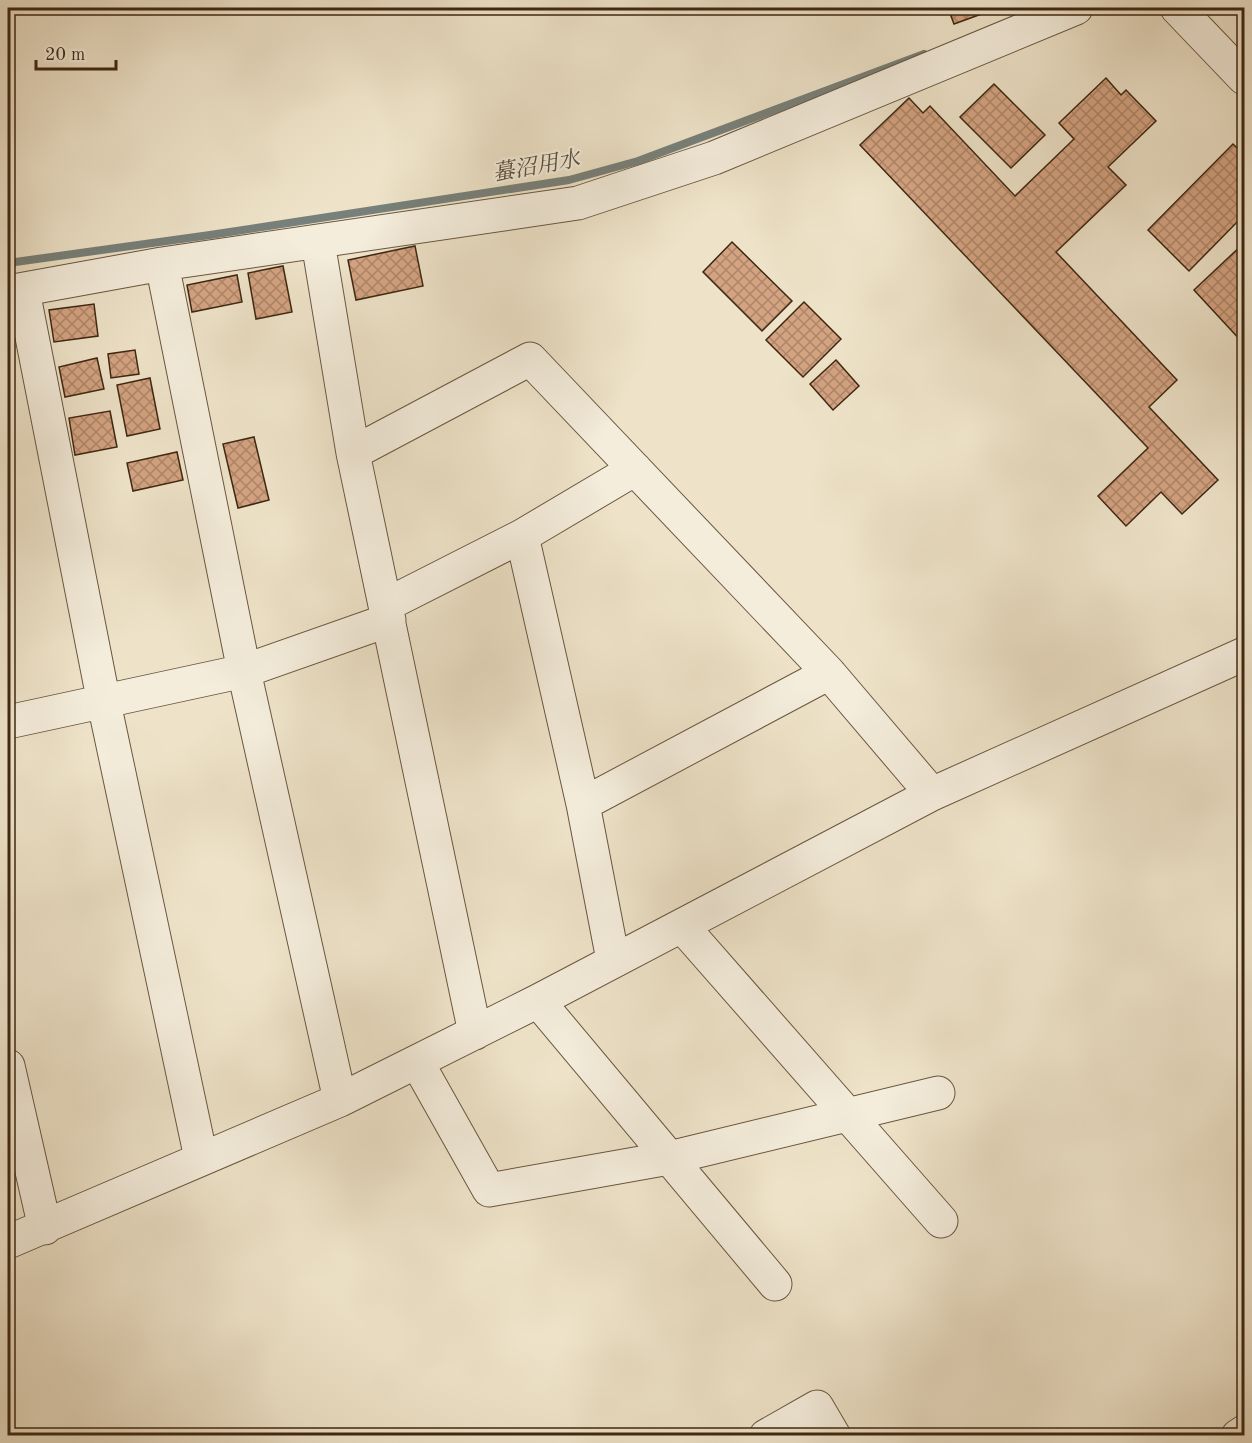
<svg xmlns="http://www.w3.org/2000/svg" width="1252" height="1443" viewBox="0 0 1252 1443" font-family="'Old Standard TT','Noto Serif JP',serif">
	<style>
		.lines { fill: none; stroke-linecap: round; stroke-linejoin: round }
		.stream { stroke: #77807a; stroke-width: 8 }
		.building { fill: url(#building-cross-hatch); stroke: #3e2712; stroke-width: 1.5 }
		.minor-casing { stroke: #6a5640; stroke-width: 35 }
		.minor { stroke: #f4eddc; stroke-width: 33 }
		.labels { text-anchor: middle; stroke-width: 4.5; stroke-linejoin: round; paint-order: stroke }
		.water-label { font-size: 22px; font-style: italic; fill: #564c3d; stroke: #f4eddc }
	</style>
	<defs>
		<pattern id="building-cross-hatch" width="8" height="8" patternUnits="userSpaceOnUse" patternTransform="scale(1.5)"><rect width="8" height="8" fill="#d4a381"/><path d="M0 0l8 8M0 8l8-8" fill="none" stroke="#ad8568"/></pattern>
	</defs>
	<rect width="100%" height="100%" fill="#eee3c9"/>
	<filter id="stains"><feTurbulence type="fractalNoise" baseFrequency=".00333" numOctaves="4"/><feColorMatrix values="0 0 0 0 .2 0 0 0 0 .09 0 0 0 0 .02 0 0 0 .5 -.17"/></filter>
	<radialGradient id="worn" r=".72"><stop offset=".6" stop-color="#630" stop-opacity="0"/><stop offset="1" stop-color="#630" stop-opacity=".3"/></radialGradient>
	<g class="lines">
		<path class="stream" d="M8 263 210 235 569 180 638 161 924 54"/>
	</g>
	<path class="building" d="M948 8H985L987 12 954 24Z
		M1106 78 1121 95 1126 90 1156 121 1108 167 1126 185 1056 252 1177 380 1149 407 1218 480 1182 514 1161 492 1126 526 1098 496 1148 448 860 145 909 98 923 113 930 106 1015 196 1074 139 1059 123Z
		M994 84 1045 135 1011 168 960 117Z
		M1233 144 1244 155V215L1189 271 1148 230Z
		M732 242 792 301 762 331 703 272Z
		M1244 243V344L1194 290Z
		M415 246 423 286 356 300 348 260Z
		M283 266 292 312 256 319 248 273Z
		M237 275 242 302 192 312 187 285Z
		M804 302 841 339 803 377 766 340Z
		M94 304 98 336 54 342 49 310Z
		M135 350 139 374 111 378 108 354Z
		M97 358 104 389 65 397 59 367Z
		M836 360 859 386 833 410 810 384Z
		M150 378 160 429 127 436 117 385Z
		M110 411 117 447 75 455 69 418Z
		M254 437 269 500 238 508 223 444Z
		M177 452 183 480 133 491 127 463Z"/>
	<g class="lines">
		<g class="minor-casing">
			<path id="minor" d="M1177 8 1244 78
				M318 242 353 453 475 1033
				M162 264 244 671 340 1100
				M23 291 104 703 201 1158
				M8 292 162 264 578 203 714 158 1076 8
				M353 453 530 359 829 673 932 794
				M522 536 583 804 613 960
				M386 605 522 536 635 469
				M8 722 244 671 389 620
				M583 804 829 673
				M682 926 941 1221
				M538 1001 775 1284
				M417 1062 489 1190 669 1158 938 1093
				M8 1066 45 1228
				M8 1242 340 1100 538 1001 932 794 1244 654
				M766 1436 817 1407 834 1436
				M1238 1436 1244 1432"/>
		</g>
		<use href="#minor" class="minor"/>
	</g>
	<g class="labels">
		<g class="water-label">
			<text transform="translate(536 165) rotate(-10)" y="8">蟇沼用水</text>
		</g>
	</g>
	<rect width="1252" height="1443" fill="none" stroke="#eee3c9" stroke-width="30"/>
	<rect x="9" y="9" width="1234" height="1425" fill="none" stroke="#3e2712" stroke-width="3"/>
	<rect x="15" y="15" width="1222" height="1413" fill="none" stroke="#3e2712" stroke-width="1.5"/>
	<path d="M36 60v9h80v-9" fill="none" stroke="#3e2712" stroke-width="3"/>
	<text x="45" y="60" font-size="18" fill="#3e2712" stroke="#f4eddc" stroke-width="4.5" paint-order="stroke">20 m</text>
	<rect width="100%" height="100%" filter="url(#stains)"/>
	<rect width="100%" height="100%" fill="url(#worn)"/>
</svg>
